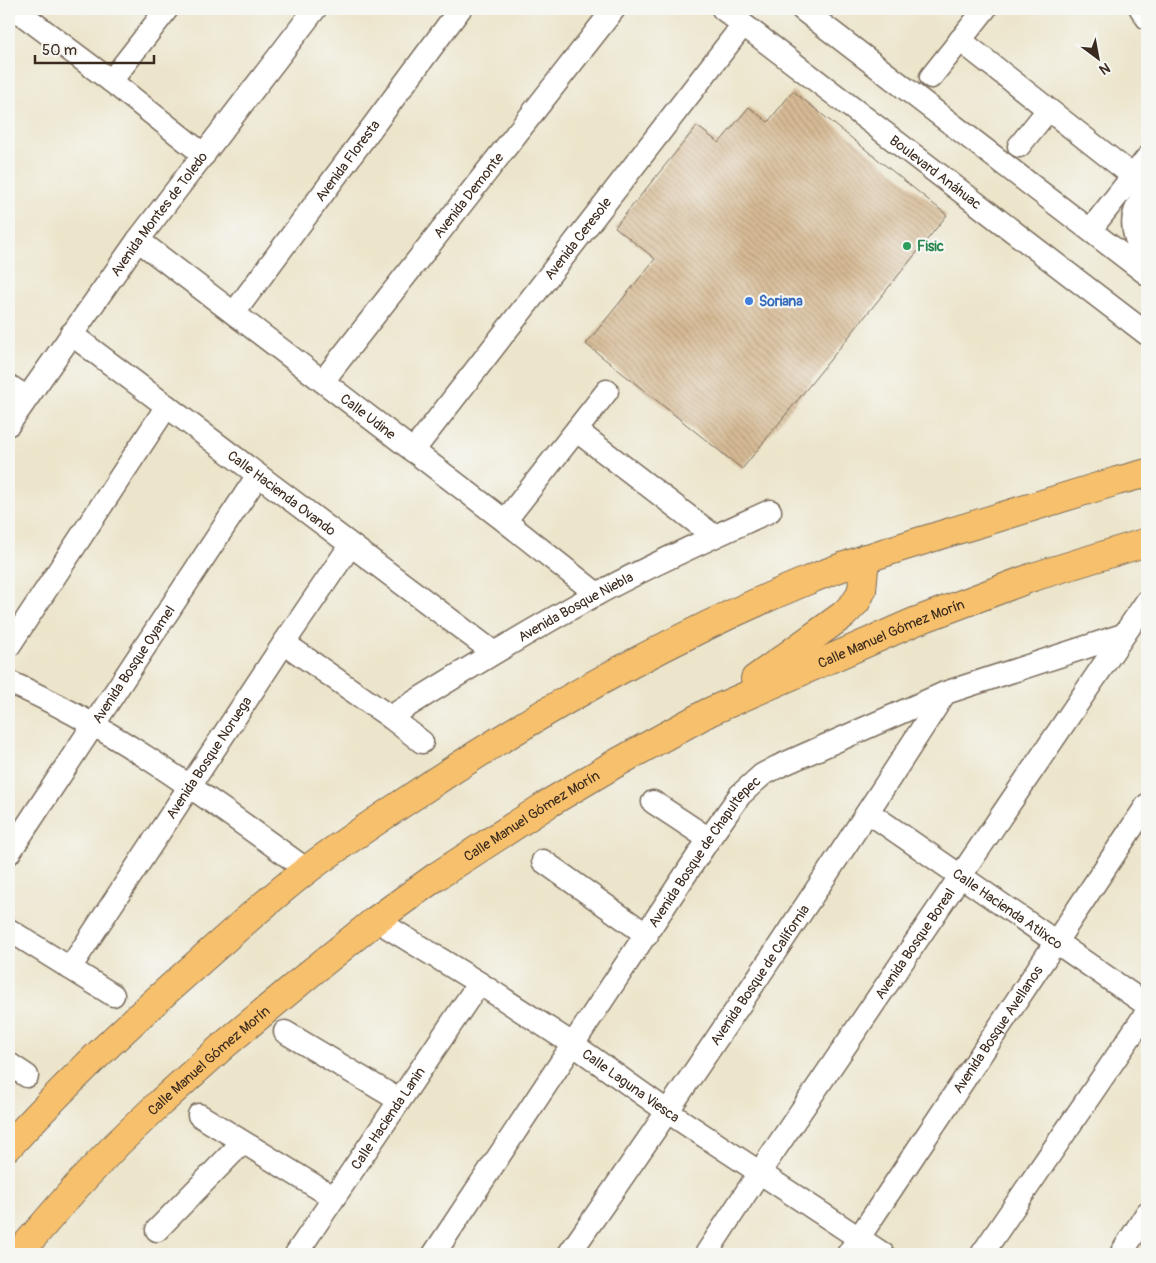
<svg xmlns="http://www.w3.org/2000/svg" width="1156" height="1263" viewBox="0 0 1156 1263" font-family="Pangolin,sans-serif">
	<style>
		.building { fill: url(#building-back-hatch) }
		.lines { fill: none; stroke-linecap: round; stroke-linejoin: round }
		.minor-casing { stroke: #796b5b; stroke-width: 25 }
		.major-casing { stroke: #796b5b; stroke-width: 30 }
		.minor { stroke: #fff; stroke-width: 22 }
		.major { stroke: #f7c06c; stroke-width: 28 }
		.leisure-dot { fill: #2e9e5b; stroke: #f6f6f2; stroke-width: 2 }
		.shop-dot { fill: #3f7fe0; stroke: #f6f6f2; stroke-width: 2 }
		.labels { text-anchor: middle; stroke-width: 4.5; stroke-linejoin: round; paint-order: stroke }
		.street-label { font-size: 14px; fill: #3b2a1e; stroke: #f6f6f2 }
		.leisure-label { font-size: 14px; font-weight: bold; fill: #27864d; stroke: #f6f6f2; text-anchor: start }
		.shop-label { font-size: 14px; font-weight: bold; fill: #366cbe; stroke: #f6f6f2; text-anchor: start }
	</style>
	<defs>
		<pattern id="building-back-hatch" width="6" height="6" patternUnits="userSpaceOnUse" patternTransform="scale(1.25)"><rect width="6" height="6" fill="#d7bb95"/><path d="M-1 5l2 2M0 0l6 6M5-1l2 2" fill="none" stroke="#b09879"/></pattern>
	</defs>
	<rect width="100%" height="100%" fill="#f6f6f2"/>
	<filter id="ink" filterUnits="userSpaceOnUse"><feTurbulence type="fractalNoise" baseFrequency=".02" numOctaves="2"/><feDisplacementMap in="SourceGraphic" scale="10" xChannelSelector="R" yChannelSelector="G"/><feConvolveMatrix kernelMatrix="1 2 1 2 8 2 1 2 1" color-interpolation-filters="sRGB"/></filter>
	<filter id="wash" filterUnits="userSpaceOnUse"><feTurbulence type="fractalNoise" baseFrequency=".0096" numOctaves="4" result="noise"/><feDisplacementMap in="SourceGraphic" scale="20" xChannelSelector="R" yChannelSelector="G"/><feGaussianBlur stdDeviation="1.12" result="paint"/><feColorMatrix in="noise" values="0 0 0 0 0 0 0 0 0 0 0 0 0 0 0 0 0 1.4 0 .05"/><feComposite in="paint" operator="in"/></filter>
	<g filter="url(#wash)">
		<rect width="100%" height="100%" fill="#ece5cb"/>
		<g id="blocks">
			<path class="building" d="M793 91 947 215 742 469 586 344 655 259 615 227 697 126 719 143 749 107 768 122Z"/>
		</g>
	</g>
	<g filter="url(#ink)">
		<use href="#blocks" fill-opacity="0" stroke="#796b5b" stroke-width="1"/>
		<g class="lines">
			<g class="minor-casing">
				<g id="minor">
					<path id="s1" d="M723 9 1147 334"/>
					<path d="M802 9 1147 274"/>
					<path d="M1141 9 1147 18"/>
					<path d="M19 12 111 81 204 155"/>
					<path d="M960 40 1133 176"/>
					<path d="M931 77 985 9"/>
					<path d="M111 81 167 9"/>
					<path d="M1019 146 1048 110"/>
					<path d="M1147 190C1143 197 1138 204 1135 212 1129 228 1139 248 1147 262"/>
					<path d="M1091 229 1147 158"/>
					<path id="s2" d="M138 240 505 521 597 594"/>
					<path id="s3" d="M234 313 460 9"/>
					<path id="s4" d="M71 334 493 652"/>
					<path id="s5" d="M323 381 614 9"/>
					<path d="M9 386 26 397"/>
					<path id="s6" d="M9 424 138 240 315 9"/>
					<path d="M577 431 714 536"/>
					<path id="s7" d="M413 451 743 25"/>
					<path d="M505 521 607 391"/>
					<path d="M284 643 390 717 422 742"/>
					<path d="M9 646 167 406"/>
					<path d="M9 682C117 729 211 801 307 870"/>
					<path id="s8" d="M390 717C457 675 525 633 595 595 652 564 711 538 770 511"/>
					<path d="M653 802 709 839"/>
					<path id="s9" d="M868 812 1147 1005"/>
					<path id="s10" d="M9 853 258 475"/>
					<path d="M543 861 647 935"/>
					<path id="s11" d="M376 920 479 983 574 1045 668 1112 883 1254"/>
					<path d="M9 930 113 995"/>
					<path id="s12" d="M70 968 284 643 350 546"/>
					<path d="M285 1032 399 1100"/>
					<path d="M9 1064 27 1076"/>
					<path d="M199 1115 333 1197"/>
					<path d="M157 1230 242 1143"/>
					<path id="s13" d="M296 1254 479 983"/>
					<path id="s14" d="M434 1254 709 839 740 795 762 775 777 767 945 693 1123 635"/>
					<path id="s15" d="M569 1254C698 1069 823 882 945 693"/>
					<path id="s16" d="M706 1254 759 1173 1147 601"/>
					<path id="s17" d="M848 1254 1147 805"/>
					<path d="M982 1254 1147 1012"/>
					<path d="M1121 1254 1147 1213"/>
				</g>
			</g>
			<g class="major-casing">
				<g id="major">
					<path d="M755 679 843 615 856 602 862 590 865 558"/>
					<path d="M9 1146C68 1081 132 1021 198 963 234 931 270 898 308 869 340 845 373 823 406 801 531 716 664 640 804 582 850 562 899 548 947 533 1004 516 1061 498 1117 481L1147 473"/>
					<path id="s18" d="M18 1254 77 1186 117 1144 161 1102 223 1046 308 975 376 920 437 876 551 802 613 765 709 712 914 622 1033 577 1147 542"/>
				</g>
			</g>
			<use href="#minor" class="minor"/>
			<use href="#major" class="major"/>
		</g>
	</g>
	<circle class="leisure-dot" cx="907" cy="246" r="5"/>
	<circle class="shop-dot" cx="749" cy="301" r="5"/>
	<g class="labels">
		<g class="street-label">
			<text dy="5" stroke="none"><textPath href="#s3" startOffset="190">Avenida Floresta</textPath></text>
			<text dy="5" stroke="none"><textPath href="#s1" startOffset="268">Boulevard Anáhuac</textPath></text>
			<text dy="5" stroke="none"><textPath href="#s5" startOffset="236">Avenida Demonte</textPath></text>
			<text dy="5" stroke="none"><textPath href="#s6" startOffset="258">Avenida Montes de Toledo</textPath></text>
			<text dy="5" stroke="none"><textPath href="#s7" startOffset="269">Avenida Ceresole</textPath></text>
			<text dy="5" stroke="none"><textPath href="#s2" startOffset="290">Calle Udine</textPath></text>
			<text dy="5" stroke="none"><textPath href="#s4" startOffset="264">Calle Hacienda Ovando</textPath></text>
			<text dy="5" stroke="none"><textPath href="#s8" startOffset="216">Avenida Bosque Niebla</textPath></text>
			<text dy="5" stroke="none"><textPath href="#s18" startOffset="1082">Calle Manuel Gómez Morín</textPath></text>
			<text dy="5" stroke="none"><textPath href="#s10" startOffset="226">Avenida Bosque Oyamel</textPath></text>
			<text dy="5" stroke="none"><textPath href="#s12" startOffset="252">Avenida Bosque Noruega</textPath></text>
			<text dy="5" stroke="none"><textPath href="#s18" startOffset="678">Calle Manuel Gómez Morín</textPath></text>
			<text dy="5" stroke="none"><textPath href="#s14" startOffset="485">Avenida Bosque de Chapultepec</textPath></text>
			<text dy="5" stroke="none"><textPath href="#s9" startOffset="170">Calle Hacienda Atlixco</textPath></text>
			<text dy="5" stroke="none"><textPath href="#s16" startOffset="374">Avenida Bosque Boreal</textPath></text>
			<text dy="5" stroke="none"><textPath href="#s15" startOffset="338">Avenida Bosque de California</textPath></text>
			<text dy="5" stroke="none"><textPath href="#s17" startOffset="270">Avenida Bosque Avellanos</textPath></text>
			<text dy="5" stroke="none"><textPath href="#s18" startOffset="272">Calle Manuel Gómez Morín</textPath></text>
			<text dy="5" stroke="none"><textPath href="#s11" startOffset="304">Calle Laguna Viesca</textPath></text>
			<text dy="5" stroke="none"><textPath href="#s13" startOffset="164">Calle Hacienda Lanin</textPath></text>
		</g>
		<g class="leisure-label">
			<text x="917" y="251">Fisic</text>
		</g>
		<g class="shop-label">
			<text x="759" y="306">Soriana</text>
		</g>
	</g>
	<rect width="1156" height="1263" fill="none" stroke="#f6f6f2" stroke-width="30"/>
	<g transform="translate(1098 58) rotate(148)" stroke="#f6f6f2" stroke-width="4" paint-order="stroke">
	<path d="M0-4L9 19L0 12L-9 19Z" fill="#3b2a1e"/>
	<text y="-8" font-size="14" font-weight="bold" text-anchor="middle" fill="#3b2a1e">N</text>
	</g>
	<path d="M35 55v8h119v-8" fill="none" stroke="#3b2a1e" stroke-width="2.5"/>
	<text x="42" y="55" font-size="15" fill="#3b2a1e" stroke="#f6f6f2" stroke-width="4" paint-order="stroke">50 m</text>
</svg>
